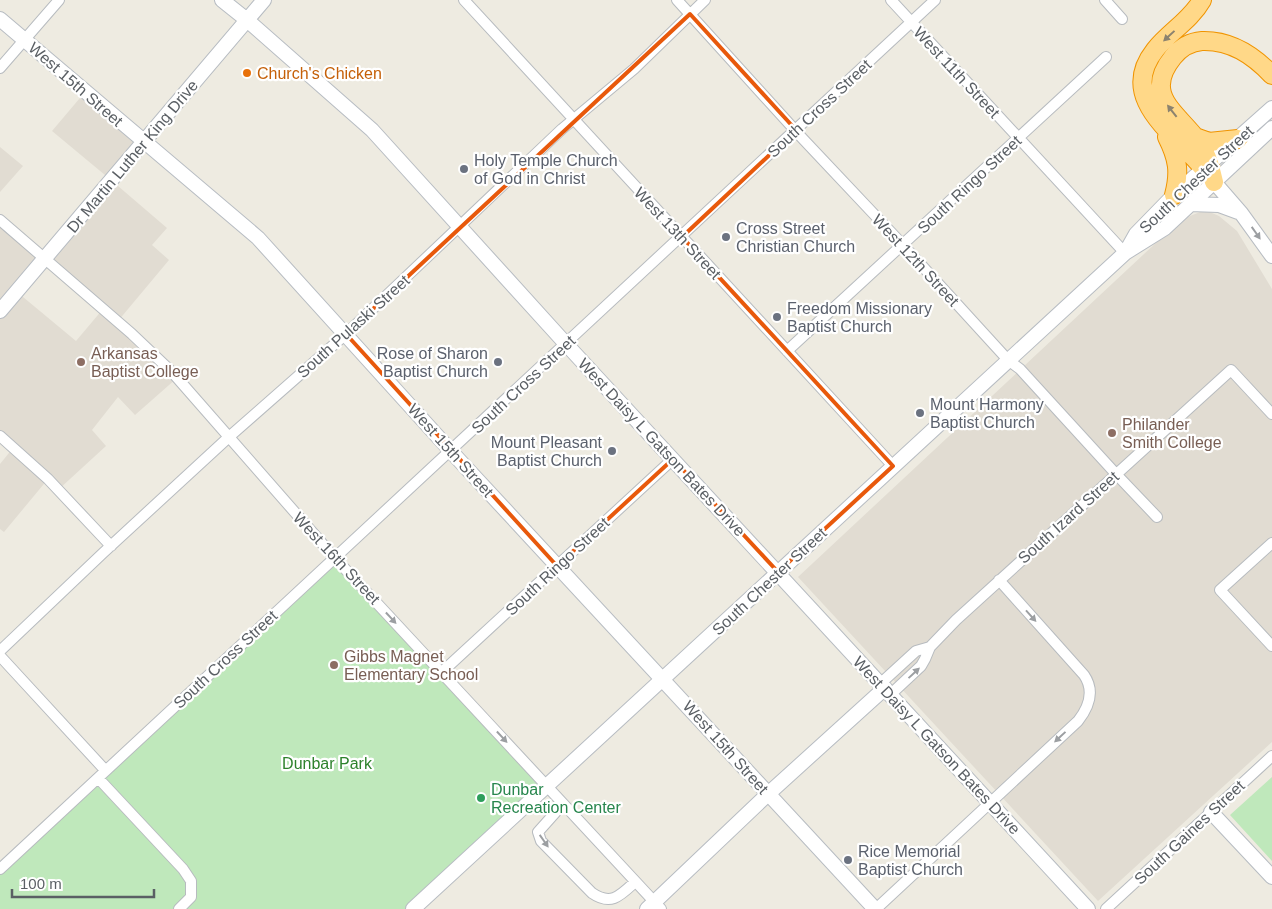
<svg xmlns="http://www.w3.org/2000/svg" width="1272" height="909" viewBox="0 0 1272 909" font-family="Arial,sans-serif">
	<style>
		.education { fill: #e1dcd2; fill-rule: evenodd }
		.green { fill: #bfe8bb }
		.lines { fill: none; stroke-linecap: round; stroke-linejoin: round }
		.street-casing { stroke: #b7bbbf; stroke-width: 12 }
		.secondary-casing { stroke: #b7bcc2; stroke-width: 16 }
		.highway-casing { stroke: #f09400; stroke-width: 20 }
		.street { stroke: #fff; stroke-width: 10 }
		.secondary { stroke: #fff; stroke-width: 14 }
		.highway { stroke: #ffd888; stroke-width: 18 }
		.oneway { fill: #8c836f }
		.oneway2 { fill: #9c9fa2 }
		.marked { fill: none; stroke: #e8590c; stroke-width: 4; stroke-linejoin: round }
		.food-dot { fill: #e8710a; stroke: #fff; stroke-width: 2 }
		.worship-dot { fill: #6b7280; stroke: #fff; stroke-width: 2 }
		.education-dot { fill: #8d6e63; stroke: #fff; stroke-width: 2 }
		.leisure-dot { fill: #2e9e5b; stroke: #fff; stroke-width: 2 }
		.labels { text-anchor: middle; stroke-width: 4.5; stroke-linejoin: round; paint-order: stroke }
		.street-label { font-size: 16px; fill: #5a5f64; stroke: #fff }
		.food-label { font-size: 16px; fill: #c56008; stroke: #fff; text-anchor: start }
		.worship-label { font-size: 16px; fill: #5b616d; stroke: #fff; text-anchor: start }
		.education-label { font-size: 16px; fill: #785e54; stroke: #fff; text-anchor: start }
		.park-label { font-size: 16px; fill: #2e822c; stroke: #fff }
		.leisure-label { font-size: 16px; fill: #27864d; stroke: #fff; text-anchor: start }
	</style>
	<rect width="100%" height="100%" fill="#eeebe1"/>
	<path class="education" d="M85 92 144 142 111 180 167 228 152 245 169 260 118 321 177 378 135 415 118 397 92 430 106 446 58 490 48 479 4 532 0 529V464L13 448 0 436V220L45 258 111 180 52 131ZM45 258 103 309 76 341 17 292Z
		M0 147 23 166 0 192Z
		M1205 210 1219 216 1237 231 1272 289V742L1098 901 798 577 1174 226 1190 216Z"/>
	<path class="green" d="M334 557 547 786 414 909H0V869Z
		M1272 777V861L1230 815Z"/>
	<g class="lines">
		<g class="street-casing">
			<path id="street" d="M464 0 893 466
				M677 0 803 139 903 245 1008 360 1020 369 1116 474 1157 517
				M891 0 1125 253
				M1105 0 1122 19
				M0 68 59 0
				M0 220 132 334 172 372 334 557 661 909
				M787 351 1106 57
				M0 436 48 479 111 546
				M1272 543 1220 590 1272 646
				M0 651 103 553 230 436 346 334 562 129 634 69 705 0
				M0 656 105 770
				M442 672 673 459
				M881 683 916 651 930 647
				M891 694 921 666 925 659 930 647 956 620 1231 370 1272 414
				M98 778 183 869 191 881V897L179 909
				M563 804 538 832 541 841 592 893C611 906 620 896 635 882
				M0 869 935 0
				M876 909 1078 721C1089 707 1095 691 1084 675L999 580
				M1106 909 1272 756"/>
		</g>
		<g class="secondary-casing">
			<path id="secondary" d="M222 0 247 20 372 130 566 344 1088 909
				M0 19 258 238 459 460 875 909
				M1208 175 1241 213 1272 256
				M1190 204 1219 205 1238 212
				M1127 250 1136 234 1174 195 1272 108
				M0 311 264 0
				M1211 812 1272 877
				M413 909 1125 253 1165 228 1272 128
				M647 909 768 794 885 688"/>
		</g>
		<g class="highway-casing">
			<path id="highway" d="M1202 0C1190 21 1169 32 1155 50 1116 99 1177 135 1203 168
				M1167 137C1178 159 1180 172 1174 195
				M1195 137 1209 142 1238 139
				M1214 182C1210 165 1206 150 1195 137 1173 110 1144 93 1173 57 1181 47 1190 42 1202 41 1231 40 1253 55 1272 75"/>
		</g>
		<use href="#street" class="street"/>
		<use href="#secondary" class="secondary"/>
		<use href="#highway" class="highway"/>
	</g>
	<defs><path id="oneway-solid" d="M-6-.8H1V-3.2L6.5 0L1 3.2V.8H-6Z" transform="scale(1.25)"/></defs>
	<g class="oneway">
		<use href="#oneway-solid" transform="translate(1169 36) rotate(137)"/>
		<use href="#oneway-solid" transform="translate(1172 111) rotate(-128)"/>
	</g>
	<g class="oneway2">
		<use href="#oneway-solid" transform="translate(1256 233) rotate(55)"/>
		<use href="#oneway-solid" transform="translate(1031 616) rotate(48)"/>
		<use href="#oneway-solid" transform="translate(391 618) rotate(47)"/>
		<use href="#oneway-solid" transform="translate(914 673) rotate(-43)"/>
		<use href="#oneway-solid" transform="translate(502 737) rotate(47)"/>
		<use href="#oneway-solid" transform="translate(1060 737) rotate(137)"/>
		<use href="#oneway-solid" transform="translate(544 841) rotate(55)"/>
	</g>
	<path class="marked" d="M690 14 796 130 682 237 893 466 778 572 673 459 557 566 346 334Z"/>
	<circle class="food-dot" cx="247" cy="73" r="5"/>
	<g class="worship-dot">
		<circle cx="464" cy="169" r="5"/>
		<circle cx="726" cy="237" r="5"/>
		<circle cx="777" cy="317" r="5"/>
		<circle cx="498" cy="362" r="5"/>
		<circle cx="920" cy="413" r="5"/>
		<circle cx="612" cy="451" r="5"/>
		<circle cx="848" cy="860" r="5"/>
	</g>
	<g class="education-dot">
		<circle cx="81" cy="362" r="5"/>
		<circle cx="1112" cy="433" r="5"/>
		<circle cx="334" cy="665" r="5"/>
	</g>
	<circle class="leisure-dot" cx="481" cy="798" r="5"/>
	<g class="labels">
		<g class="street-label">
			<text transform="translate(957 72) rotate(47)" y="6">West 11th Street</text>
			<text transform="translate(76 84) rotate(41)" y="6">West 15th Street</text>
			<text transform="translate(819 108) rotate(-43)" y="6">South Cross Street</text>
			<text transform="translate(132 156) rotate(-50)" y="6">Dr Martin Luther King Drive</text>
			<text transform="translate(1196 179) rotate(-43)" y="6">South Chester Street</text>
			<text transform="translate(969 184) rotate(-43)" y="6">South Ringo Street</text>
			<text transform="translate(678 233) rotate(47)" y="6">West 13th Street</text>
			<text transform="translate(916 260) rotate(47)" y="6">West 12th Street</text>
			<text transform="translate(353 326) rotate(-42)" y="6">South Pulaski Street</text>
			<text transform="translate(523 384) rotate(-43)" y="6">South Cross Street</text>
			<text transform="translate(662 447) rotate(47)" y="6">West Daisy L Gatson Bates Drive</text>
			<text transform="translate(451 450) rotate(48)" y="6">West 15th Street</text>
			<text transform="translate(1068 517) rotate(-42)" y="6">South Izard Street</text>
			<text transform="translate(337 558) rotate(47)" y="6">West 16th Street</text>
			<text transform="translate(557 566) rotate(-43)" y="6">South Ringo Street</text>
			<text transform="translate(769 581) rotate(-43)" y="6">South Chester Street</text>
			<text transform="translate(225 659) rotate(-43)" y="6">South Cross Street</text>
			<text transform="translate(937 745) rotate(47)" y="6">West Daisy L Gatson Bates Drive</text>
			<text transform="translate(726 747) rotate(48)" y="6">West 15th Street</text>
			<text transform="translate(1189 832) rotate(-43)" y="6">South Gaines Street</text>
		</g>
		<g class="food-label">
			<text x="257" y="79">Church's Chicken</text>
		</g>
		<g class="worship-label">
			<text x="474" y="166">Holy Temple Church<tspan x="474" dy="18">of God in Christ</tspan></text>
			<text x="736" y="234">Cross Street<tspan x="736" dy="18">Christian Church</tspan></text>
			<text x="787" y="314">Freedom Missionary<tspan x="787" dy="18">Baptist Church</tspan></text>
			<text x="488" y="359" text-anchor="end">Rose of Sharon<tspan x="488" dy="18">Baptist Church</tspan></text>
			<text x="930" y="410">Mount Harmony<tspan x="930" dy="18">Baptist Church</tspan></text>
			<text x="602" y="448" text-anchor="end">Mount Pleasant<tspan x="602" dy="18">Baptist Church</tspan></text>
			<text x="858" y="857">Rice Memorial<tspan x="858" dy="18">Baptist Church</tspan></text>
		</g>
		<g class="education-label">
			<text x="91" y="359">Arkansas<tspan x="91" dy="18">Baptist College</tspan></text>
			<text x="1122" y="430">Philander<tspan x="1122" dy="18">Smith College</tspan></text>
			<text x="344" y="662">Gibbs Magnet<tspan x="344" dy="18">Elementary School</tspan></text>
		</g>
		<g class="park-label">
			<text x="327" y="769">Dunbar Park</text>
		</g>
		<g class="leisure-label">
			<text x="491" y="795">Dunbar<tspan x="491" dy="18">Recreation Center</tspan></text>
		</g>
	</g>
	<path d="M12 889v8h142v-8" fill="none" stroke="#5a5f64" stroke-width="2.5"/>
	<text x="20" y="889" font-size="15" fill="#5a5f64" stroke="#ffffff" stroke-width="4" paint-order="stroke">100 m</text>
</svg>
